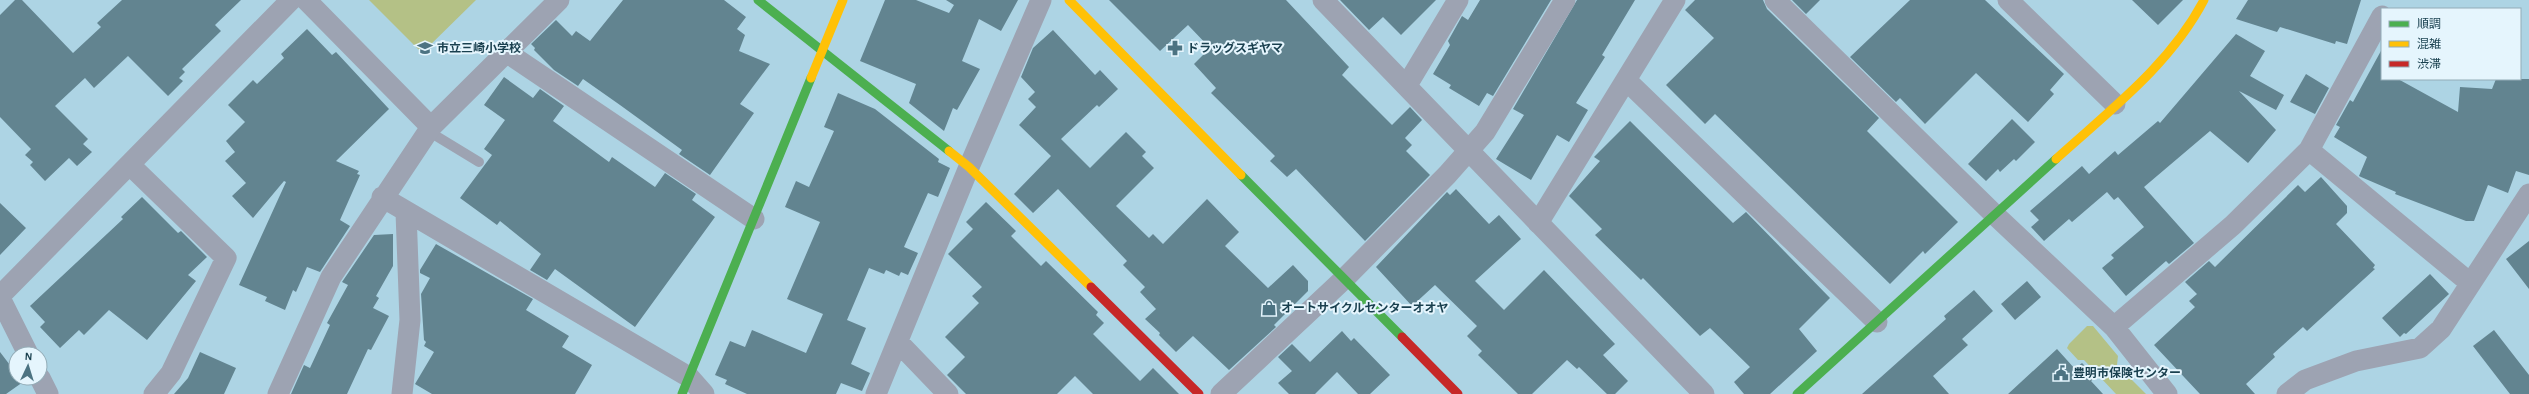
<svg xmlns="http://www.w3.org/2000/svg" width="2529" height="394" viewBox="0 0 2529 394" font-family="'Alegreya Sans','Noto Sans JP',sans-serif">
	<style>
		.green { fill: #b4c186 }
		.building { fill: #628490 }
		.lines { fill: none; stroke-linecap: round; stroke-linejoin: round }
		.lane { stroke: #9da3b2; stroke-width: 10 }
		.street { stroke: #9da3b2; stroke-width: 21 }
		.fast { stroke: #4caf50; stroke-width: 9 }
		.slow { stroke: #ffc107; stroke-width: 9 }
		.jam { stroke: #c62828; stroke-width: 9 }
		.labels { text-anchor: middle; stroke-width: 4; stroke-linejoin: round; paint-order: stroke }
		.poi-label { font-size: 12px; font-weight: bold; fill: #183f4e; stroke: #e5f5fd; text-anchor: start }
	</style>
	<rect width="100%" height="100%" fill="#add4e4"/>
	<path class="green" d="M369 0H476L422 53Z
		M2087 326H2093L2118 356 2117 365 2146 394H2116L2084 360H2078L2067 348 2069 344Z"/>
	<path class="building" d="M15 0H22L73 53 101 27 97 23 122 0H241L215 25 221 31 182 69 185 72 179 78 183 81 168 96 128 56 94 88 85 78 55 106 88 139 83 144 92 152 77 166 69 158 45 181 30 165 33 162 25 155 31 149 0 117V15Z
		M623 0H724L746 17 737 29 745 35 739 51 770 64 740 104 754 113 710 175 679 154 682 150 620 105 583 79 578 86 554 70 534 50 535 48 531 44 556 20 572 36 576 31 590 41Z
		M885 0H916L949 13 954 5 946 0H1018L1001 31 979 19 962 61 980 69 957 110 953 108 944 131 909 103 916 84 860 61Z
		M1109 0H1286L1349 67 1342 75 1392 125 1410 107 1422 120 1405 138 1412 145 1406 151 1430 175 1365 241 1296 169 1287 177 1270 161 1275 156 1211 93 1216 88 1194 64 1210 48 1188 25 1160 51Z
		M1340 0H1436L1401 35 1383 17 1369 30Z
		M1480 0H1551L1493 96 1487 93 1479 106 1449 88 1451 85 1433 74 1450 45 1448 41 1462 16 1468 20Z
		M1577 0H1635L1602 55 1605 57 1576 103 1588 110 1569 142 1557 135 1531 180 1496 159 1524 115 1513 109Z
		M1695 0H1763L1767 9 1879 118 1867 131 1958 222 1925 254 1923 251 1890 284 1715 114 1705 124 1666 85 1714 38 1685 10Z
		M1792 0H1820L1806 14Z
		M1910 0H1985L2064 74 2050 90 2054 94 2028 122 1976 73 1925 124 1900 98 1896 102 1850 57Z
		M2132 0H2183L2158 25Z
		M2248 0H2361L2347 44 2336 41 2335 44 2280 27 2277 32 2236 19Z
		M307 29 332 55 336 52 389 109 336 161 359 171 357 174 360 175 340 220 350 226 320 272 307 267 296 292 293 290 285 310 265 301 267 297 239 285 286 182 284 181 253 218 232 196 246 183 225 161 235 152 226 141 245 122 228 105 253 80 257 84 284 58 281 54Z
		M1053 30 1095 75 1100 70 1118 89 1099 107 1097 105 1061 139 1090 168 1126 132 1146 152 1142 156 1154 168 1116 206 1149 238 1153 234 1163 244 1207 199 1239 232 1225 246 1268 288 1293 265 1308 281V291L1274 325 1276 327 1229 370 1193 336 1176 352 1159 335 1160 333 1145 319 1156 309 1140 292 1145 287 1123 265 1127 261 1058 189 1033 213 1014 194 1051 156 1019 125 1036 107 1028 99 1035 92 1021 77 1033 48Z
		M2236 34 2265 51 2250 76 2284 95 2276 110 2239 91 2276 130 2248 163 2210 131 2144 187 2194 243 2169 264 2166 261 2126 296 2102 268 2114 258 2111 255 2144 227 2118 197 2114 200 2107 192 2072 222 2069 219 2044 241 2031 227 2039 220 2030 211 2082 166 2089 174 2115 151 2118 155 2158 121 2160 123Z
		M2382 49V79H2398L2458 112 2460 87 2492 89 2496 79H2529V175L2516 171 2508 193 2488 185 2474 221H2466L2395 194 2396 192 2361 177 2359 176 2367 157 2334 137 2340 127 2336 125 2350 100 2353 102Z
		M2306 74 2329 88 2315 114 2290 102Z
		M504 77 533 98 540 89 564 106 553 121 609 162 612 157 655 187 665 173 696 194 692 200 715 217 635 327 555 269 547 280 530 270 541 254 500 221 497 225 460 198 492 155 484 149 505 120 484 105Z
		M838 93 875 109 939 159 938 162 950 168 938 197 928 193 904 247 918 253 908 275 901 272 899 276 886 270 884 274 869 268 847 320 866 328 851 364 870 373 862 391 841 383 836 394H747L725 384 727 380 715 375 730 341 745 347 752 330 806 353 823 314 787 299 820 222 785 207 796 181 809 187 834 131 824 127Z
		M2012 119 2035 142 2016 161 2014 159 2000 172 1998 169 1986 181 1968 164Z
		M1630 121 1733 223 1746 212 1830 298 1799 329 1817 351 1770 394H1744L1734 382 1750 367 1710 328 1700 336 1643 278 1641 280 1595 235 1602 229 1569 196 1600 161 1594 157Z
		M2321 177 2347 206V213L2336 224 2375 265 2373 268 2375 269 2307 331 2303 327 2273 354 2275 357 2246 384 2255 394H2200L2154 345 2195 307 2189 301 2197 294 2185 282 2209 261 2215 267 2298 185 2305 192Z
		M1456 189 1489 224 1499 215 1521 239 1475 281 1504 310 1544 270 1615 344 1603 355 1628 381 1615 394H1607L1579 367 1577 369 1567 360 1532 394H1518L1478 355 1482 351 1467 336 1477 326 1435 285 1412 306 1376 267 1447 192 1450 195Z
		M142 197 178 233 181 231 207 257 188 275 196 281 147 340 109 310 84 335 79 330 60 348 40 327 45 322 30 306 123 219 121 217Z
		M986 202 1016 231 1011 236 1041 266 1046 261 1098 312 1096 315 1104 323 1093 334 1140 381 1153 368 1179 394H1093L1075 376 1057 394H966L947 375 965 357 945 337 979 303 972 296 982 287 948 254 973 229 966 222Z
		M0 203 26 228 0 255Z
		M393 234V266L376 296 379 298 373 308 389 316 371 350 368 349 347 394H291L304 365 310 368 330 325 327 323 348 285 342 282 374 235Z
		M2529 241V289L2506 259Z
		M436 244 533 299 526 310 569 336 562 347 592 365 575 394H432L415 384 434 352 424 346 426 342 424 340 421 294 430 278 420 273V270Z
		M2430 274 2449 294 2406 334 2404 333 2400 337 2382 318Z
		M2027 281 2041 297 2015 320 2001 304Z
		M1974 290 1993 311 1962 339 1968 345 1933 376 1949 394H1862L1946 319 1944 316Z
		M2494 330 2529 375V394H2510L2473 346Z
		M1342 331 1351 341 1354 338 1390 375 1370 394H1358L1337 372 1315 394H1289L1278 383 1292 371 1278 357 1292 344 1310 362Z
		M2057 349 2075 369 2082 363 2096 377 2091 381 2103 394H2008Z
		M0 352 16 373V378H20L23 382 6 394H0Z
		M200 352 236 368 224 394H174L188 378Z"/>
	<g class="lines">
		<path class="lane" d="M428 131 479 162"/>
		<path class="street" d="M306 0 431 127
			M1323 0 1704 394
			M1775 0 1995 215 2114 327 2167 394
			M2008 0 2115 104
			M506 52 754 219
			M1626 80 1877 322
			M1407 85 1458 0
			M2309 150 2470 283
			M130 165 226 258 171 373 154 394
			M382 197 689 377 704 394
			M1538 223 1675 0
			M0 296 291 0
			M0 298 28 354
			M2114 327 2233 225 2309 150 2382 16
			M898 342 948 394
			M40 378 48 394
			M278 394 331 277 431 127 559 0
			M402 394 410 320 406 212
			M876 394 969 167 1041 0
			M1221 394 1345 278 1447 175 1485 132 1565 0
			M2287 394 2305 380 2356 361 2420 348 2441 329 2529 194"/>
		<path class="fast" d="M758 0 949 151
			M1241 175 1402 337
			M682 394 811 78
			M1797 394 2056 159"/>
		<path class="slow" d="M1069 0 1241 175
			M811 78 843 0
			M949 151 969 167 1091 287
			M2056 159C2110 110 2170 65 2204 0"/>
		<path class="jam" d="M1091 287 1199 394
			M1402 337 1458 394"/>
	</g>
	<defs>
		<g id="school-bare" transform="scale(1.2)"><path d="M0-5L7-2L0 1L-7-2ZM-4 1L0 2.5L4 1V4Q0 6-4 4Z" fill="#4c7382" stroke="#e5f5fd" stroke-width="2.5" paint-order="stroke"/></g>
		<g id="pharmacy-bare" transform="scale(1.2)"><path d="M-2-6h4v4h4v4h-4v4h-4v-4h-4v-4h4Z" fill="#4c7382" stroke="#e5f5fd" stroke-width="2.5" paint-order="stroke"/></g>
		<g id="shop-bare" transform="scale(1.2)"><path d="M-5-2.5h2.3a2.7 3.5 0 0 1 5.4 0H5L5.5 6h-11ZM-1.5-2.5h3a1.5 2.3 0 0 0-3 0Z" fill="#4c7382" stroke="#e5f5fd" stroke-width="2.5" paint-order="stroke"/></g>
		<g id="civic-bare" transform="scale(1.2)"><path d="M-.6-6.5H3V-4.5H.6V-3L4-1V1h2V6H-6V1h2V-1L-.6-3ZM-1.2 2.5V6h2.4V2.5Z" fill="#4c7382" stroke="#e5f5fd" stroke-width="2.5" paint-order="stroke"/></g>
	</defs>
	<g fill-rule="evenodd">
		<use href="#school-bare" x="425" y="48"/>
		<use href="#pharmacy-bare" x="1175" y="48"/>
		<use href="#shop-bare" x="1269" y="308"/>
		<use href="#civic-bare" x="2061" y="373"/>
	</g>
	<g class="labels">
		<g class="poi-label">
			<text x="437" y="52">市立三崎小学校</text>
			<text x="1187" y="52">ドラッグスギヤマ</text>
			<text x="1281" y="312">オートサイクルセンターオオヤ</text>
			<text x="2073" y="377">豊明市保険センター</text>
		</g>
	</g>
	<rect x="2381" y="8" width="140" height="72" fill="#e5f5fd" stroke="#93acb7"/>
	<rect x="2389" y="21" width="20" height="6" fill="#4caf50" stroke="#93acb7"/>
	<text x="2417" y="28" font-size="12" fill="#183f4e">順調</text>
	<rect x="2389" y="41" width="20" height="6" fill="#ffc107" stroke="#93acb7"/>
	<text x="2417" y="48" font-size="12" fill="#183f4e">混雑</text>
	<rect x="2389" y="61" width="20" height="6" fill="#c62828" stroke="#93acb7"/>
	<text x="2417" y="68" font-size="12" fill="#183f4e">渋滞</text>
	<g transform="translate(28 366) rotate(4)"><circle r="19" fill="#e5f5fd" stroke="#93acb7"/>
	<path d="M0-3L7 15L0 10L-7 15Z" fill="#4c7382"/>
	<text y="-6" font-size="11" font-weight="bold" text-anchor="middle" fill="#183f4e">N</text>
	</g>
</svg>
